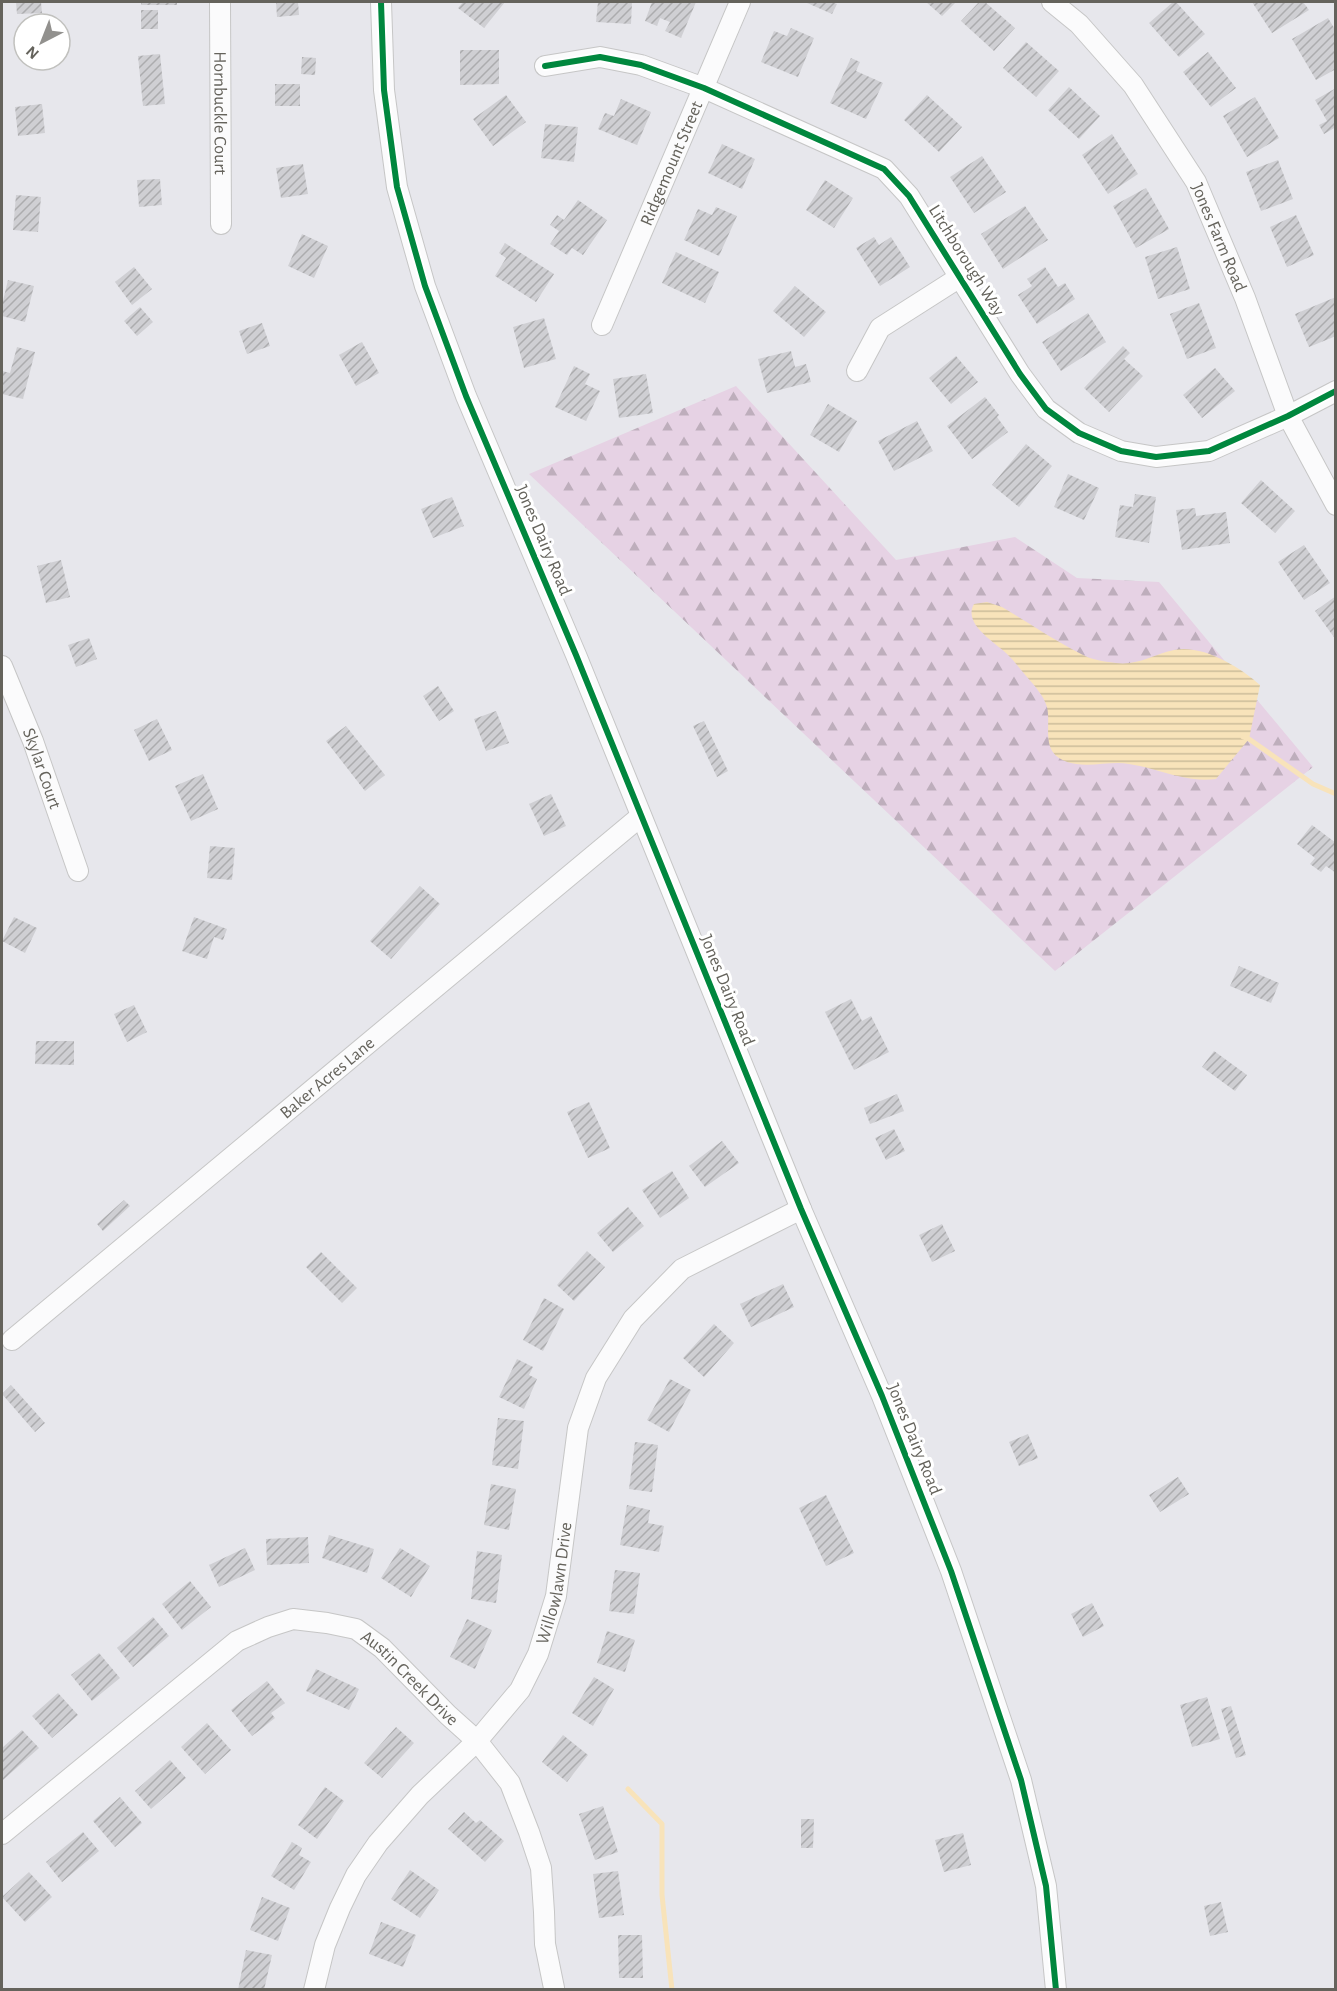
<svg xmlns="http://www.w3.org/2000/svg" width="1337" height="1991" viewBox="0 0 1337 1991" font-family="'Alegreya Sans',sans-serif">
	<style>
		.forest { fill: url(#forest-firs) }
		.water { fill: url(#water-rules) }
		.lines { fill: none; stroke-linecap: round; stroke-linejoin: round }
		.stream { stroke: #f8e3ba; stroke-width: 5 }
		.building { fill: url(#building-hatch) }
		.minor-casing { stroke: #c6c6c6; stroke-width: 22 }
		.minor { stroke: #fbfbfc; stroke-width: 20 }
		.cycleway-casing { stroke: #fff; stroke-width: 10 }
		.cycleway { stroke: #00873e; stroke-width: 6 }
		.labels { text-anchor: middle; stroke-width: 6; stroke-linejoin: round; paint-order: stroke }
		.street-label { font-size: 18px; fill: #65635c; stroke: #fff }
	</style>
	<defs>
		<pattern id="forest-firs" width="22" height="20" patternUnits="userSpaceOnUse" patternTransform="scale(1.5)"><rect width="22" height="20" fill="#e6d2e4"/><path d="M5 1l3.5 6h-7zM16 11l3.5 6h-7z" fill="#beaebc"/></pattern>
		<pattern id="water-rules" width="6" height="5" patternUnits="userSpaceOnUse" patternTransform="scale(1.5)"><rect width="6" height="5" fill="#f8e3ba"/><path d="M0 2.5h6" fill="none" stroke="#ccbc9a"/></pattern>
		<pattern id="building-hatch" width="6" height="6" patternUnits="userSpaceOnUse" patternTransform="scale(1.5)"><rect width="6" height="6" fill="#cfcfd3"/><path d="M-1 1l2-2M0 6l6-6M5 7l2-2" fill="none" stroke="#acacae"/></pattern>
	</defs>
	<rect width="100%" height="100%" fill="#e7e7ec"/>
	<path class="forest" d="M736 386 896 560 1015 537 1077 578 1159 582 1313 767 1055 971 529 474Z"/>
	<path class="water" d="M987 602 1002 607C1029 623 1057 642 1085 656 1094 660 1107 662 1116 663 1137 666 1155 654 1174 650 1202 644 1240 667 1260 685L1249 739 1216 779C1183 784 1151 764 1118 763 1099 763 1076 769 1059 758 1042 747 1051 723 1047 707 1044 696 1034 685 1027 677 1021 670 1015 662 1009 656 997 643 962 625 974 604Z"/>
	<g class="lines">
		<path class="stream" d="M1243 737 1249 739 1313 784 1336 794
			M628 1789 662 1824V1895L672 1990"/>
	</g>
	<path class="building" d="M16 2H41L42 13 17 14Z
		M141 2H177V5H141Z
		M276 2H298L299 15 277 17Z
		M463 2H505L484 28 458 8Z
		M598 2H632L631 24 596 22Z
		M652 2H696L681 38 665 31 670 22 660 18 657 26 645 21Z
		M805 2H832L837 4 832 14Z
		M926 2H956L942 16Z
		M979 2H985L1015 28 994 51 961 21Z
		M1173 2H1176L1205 34 1179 57 1149 23Z
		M1252 2H1303L1309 10 1272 33Z
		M141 10H158V29H141Z
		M1328 18 1336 31V69L1316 80 1292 39Z
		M791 28 814 38 798 77 761 62 774 31 787 36Z
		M1026 42 1059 71 1036 97 1003 68Z
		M460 50H499V84L460 85Z
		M1208 52 1236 88 1211 107 1183 72Z
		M160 54 165 104 143 106 138 56Z
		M302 57 316 58 315 75 301 74Z
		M851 58 860 62 856 71 883 83 866 119 830 103Z
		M275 84H300V106H275Z
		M1069 87 1100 116 1079 139 1048 110Z
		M1336 88V127L1324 134 1319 125 1327 121 1315 100Z
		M506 95 526 122 493 146 473 119Z
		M927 95 962 127 939 152 904 120Z
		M1255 97 1279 138 1247 157 1223 116Z
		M621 99 651 112 637 145 598 129 605 113 614 116Z
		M42 104 45 133 18 136 15 107Z
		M545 124 578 127 574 162 541 158Z
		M1112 134 1138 174 1108 194 1082 155Z
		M722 144 755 159 742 189 708 173Z
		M982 156 1006 192 974 213 950 177Z
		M1278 160 1293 199 1261 211 1246 172Z
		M303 164 308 194 281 198 276 168Z
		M160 179 162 205 139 207 137 180Z
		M825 180 853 198 834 228 806 210Z
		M1146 188 1169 229 1136 248 1113 206Z
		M16 195 41 197 38 232 13 230Z
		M578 200 607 220 583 255 572 248 567 255 550 244 559 231 550 225 557 215 564 220Z
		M1025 206 1048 240 1003 269 981 234Z
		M716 207 737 216 719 256 684 240 698 209 712 215Z
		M1296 215 1314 255 1287 267 1270 227Z
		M302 234 328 246 314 278 288 266Z
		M874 237 879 245 891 237 910 267 880 286 856 248Z
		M505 243 554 274 536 302 495 276 506 258 499 253Z
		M1177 247 1190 289 1158 299 1145 257Z
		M676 252 719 272 705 303 662 283Z
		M134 267 152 289 132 305 115 282Z
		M1045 267 1058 287 1065 283 1075 299 1037 324 1018 295 1032 286 1027 279Z
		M8 280 34 286 25 322 2 316V305Z
		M795 286 826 312 804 337 773 311Z
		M1336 297V336L1309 347 1295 314Z
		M1199 303 1216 348 1187 359 1170 314Z
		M140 307 153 322 137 336 124 321Z
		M1088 313 1106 342 1061 371 1042 342Z
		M544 318 556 359 524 368 513 327Z
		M262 323 270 346 247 354 239 331Z
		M362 342 379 373 356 386 339 355Z
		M1123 346 1130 353 1124 359 1143 376 1109 412 1084 388Z
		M17 347 35 352 23 399 2 394V371L10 373Z
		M791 351 795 367 806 364 811 382 767 393 758 359Z
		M956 356 978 382 951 404 929 378Z
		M574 366 590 374 585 384 600 391 586 421 555 407Z
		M1215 368 1235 391 1202 418 1183 395Z
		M646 374 653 413 619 418 613 379Z
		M985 397 999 415 997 417 1008 432 972 459 947 426Z
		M828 404 857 421 839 452 810 435Z
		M917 421 933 451 894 471 878 441Z
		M1026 444 1052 466 1019 507 992 485Z
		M1068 474 1099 488 1084 520 1054 507Z
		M1261 480 1295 511 1275 533 1241 503Z
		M1135 494 1156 497 1149 543 1115 537 1120 505 1133 507Z
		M452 497 464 526 433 538 421 509Z
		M1195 508 1196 516 1226 512 1230 543 1182 550 1176 510Z
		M1304 545 1330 583 1304 600 1278 562Z
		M61 560 70 597 46 603 37 566Z
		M1336 596V640L1315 611Z
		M89 638 97 659 76 667 68 645Z
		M438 686 454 711 439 721 423 696Z
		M496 711 509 743 486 751 474 719Z
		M157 719 172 750 149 761 134 730Z
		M704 721 728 771 717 777 693 726Z
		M346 726 385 775 365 791 326 741Z
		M203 774 218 809 191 821 175 786Z
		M551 794 566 826 544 836 529 804Z
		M1312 825 1336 843V873L1326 866 1321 872 1310 864 1315 858 1297 844Z
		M210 846 235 848 232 880 207 878Z
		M420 886 440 904 391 959 370 941Z
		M14 917 37 928 25 953 2 941Z
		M194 917 227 929 223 940 214 937 207 959 182 951Z
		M1239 966 1279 983 1271 1003 1230 986Z
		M851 999 862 1021 871 1016 889 1052 854 1070 825 1012Z
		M134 1005 147 1032 127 1042 114 1014Z
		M36 1041H74V1065L35 1064Z
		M1214 1051 1247 1075 1235 1091 1202 1067Z
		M897 1094 904 1111 870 1124 864 1108Z
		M589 1102 610 1148 588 1158 567 1112Z
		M894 1129 905 1151 886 1160 875 1138Z
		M722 1141 739 1163 705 1187 689 1166Z
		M672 1171 689 1198 660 1218 642 1190Z
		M124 1200 130 1206 103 1231 97 1224Z
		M628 1207 644 1226 613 1252 597 1233Z
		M942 1224 955 1251 932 1262 919 1235Z
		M587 1251 605 1267 574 1301 557 1285Z
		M321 1252 357 1288 342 1303 306 1267Z
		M783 1284 794 1307 751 1327 740 1304Z
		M544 1298 564 1309 543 1351 523 1340Z
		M714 1324 734 1343 704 1377 683 1358Z
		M517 1359 533 1367 529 1375 537 1379 524 1409 499 1397Z
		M670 1379 691 1390 669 1432 647 1420Z
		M11 1385 45 1423 35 1432 2 1394Z
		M498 1418 524 1421 518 1469 492 1465Z
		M1028 1434 1038 1458 1019 1466 1009 1442Z
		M635 1442 658 1445 652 1492 629 1489Z
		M1178 1477 1189 1494 1160 1512 1149 1495Z
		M491 1484 516 1489 509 1530 484 1525Z
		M826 1495 854 1553 826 1566 799 1508Z
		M627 1505 650 1510 648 1523 664 1526 659 1552 620 1545Z
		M329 1535 374 1549 367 1573 322 1558Z
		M308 1537 309 1563 267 1565 266 1539Z
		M245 1548 255 1570 219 1587 209 1565Z
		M400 1548 430 1566 411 1597 381 1578Z
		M477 1551 502 1555 496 1603 471 1599Z
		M615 1570 640 1573 634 1614 609 1611Z
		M190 1581 211 1607 182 1630 162 1604Z
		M1092 1603 1104 1626 1083 1637 1071 1614Z
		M153 1617 169 1636 133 1667 117 1648Z
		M467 1619 492 1630 475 1669 450 1657Z
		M607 1631 635 1640 625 1672 597 1663Z
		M99 1653 120 1678 92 1701 71 1675Z
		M316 1669 359 1689 349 1710 306 1691Z
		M594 1677 614 1689 593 1726 572 1713Z
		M267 1681 285 1703 271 1713 275 1718 252 1736 231 1710Z
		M58 1693 78 1715 52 1738 32 1716Z
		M1207 1697 1220 1739 1192 1747 1180 1705Z
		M1231 1706 1246 1755 1236 1758 1221 1709Z
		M207 1723 231 1750 205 1774 181 1747Z
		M396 1727 414 1743 382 1778 364 1763Z
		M22 1730 39 1748 3 1780 2 1778V1748Z
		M563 1735 588 1755 567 1782 542 1762Z
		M170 1760 186 1778 151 1809 135 1791Z
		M325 1787 344 1801 317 1839 298 1825Z
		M120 1797 142 1823 115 1847 93 1821Z
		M603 1806 618 1852 595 1860 579 1814Z
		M464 1812 476 1823 480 1820 504 1841 485 1862 448 1829Z
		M801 1819H814L813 1848H801Z
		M83 1832 99 1851 62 1882 46 1862Z
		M963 1833 971 1865 944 1872 935 1840Z
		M292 1842 302 1848 299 1855 311 1862 294 1890 271 1876Z
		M410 1870 439 1890 420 1918 391 1899Z
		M618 1871 624 1915 599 1918 593 1874Z
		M29 1872 52 1897 25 1922 2 1897Z
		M262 1897 290 1908 278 1941 250 1930Z
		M1221 1902 1228 1932 1210 1936 1204 1906Z
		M381 1922 416 1935 403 1967 369 1954Z
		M618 1935H642L643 1978H619Z
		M246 1950 272 1955 264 1990H238Z"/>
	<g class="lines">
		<g class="minor-casing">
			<g id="minor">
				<path id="s1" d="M220 2 221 224"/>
				<path d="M381 2 384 90 397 187 425 286 466 396 576 655 801 1209 882 1396 951 1571 1021 1780 1046 1886 1056 1990"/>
				<path id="s2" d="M1052 2 1079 24 1133 85 1196 182 1245 298 1288 416 1336 505"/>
				<path d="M545 66 600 57 641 65 704 88 884 169 909 196 1020 374 1046 409 1079 433 1121 451 1156 457 1209 451 1288 416 1336 391"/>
				<path id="s3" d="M602 325 740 2"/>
				<path d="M857 371 880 328 960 277"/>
				<path id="s4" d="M2 666 33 741 78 871"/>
				<path id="s5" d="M12 1340 641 816"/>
				<path id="s6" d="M2 1834 237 1641 268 1627 293 1619 327 1623 356 1629 382 1648 448 1715 477 1741 510 1783 529 1832 541 1868 544 1912 545 1944 554 1988"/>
				<path id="s7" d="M314 1990 325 1945 340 1908 356 1875 378 1843 420 1795 477 1741 520 1690 538 1654 556 1596 578 1428 596 1378 633 1319 682 1269 801 1209"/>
			</g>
		</g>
		<use href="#minor" class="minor"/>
		<g class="cycleway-casing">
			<path id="cycleway" d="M381 2 384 90 397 187 425 286 466 396 576 655 801 1209 882 1396 951 1571 1021 1780 1046 1886 1056 1990
				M545 66 600 57 641 65 704 88 884 169 909 196 1020 374 1046 409 1079 433 1121 451 1156 457 1209 451 1288 416 1336 391"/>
		</g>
		<use href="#cycleway" class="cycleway"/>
	</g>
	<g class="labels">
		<g class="street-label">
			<text dy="6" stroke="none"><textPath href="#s1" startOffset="111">Hornbuckle Court</textPath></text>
			<text dy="6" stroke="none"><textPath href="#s3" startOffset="176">Ridgemount Street</textPath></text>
			<text dy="6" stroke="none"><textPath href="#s2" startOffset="292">Jones Farm Road</textPath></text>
			<text transform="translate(967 260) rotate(58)" y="6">Litchborough Way</text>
			<text transform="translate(544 540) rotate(67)" y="6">Jones Dairy Road</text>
			<text dy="6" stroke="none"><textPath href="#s4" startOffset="110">Skylar Court</textPath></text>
			<text transform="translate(728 990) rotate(68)" y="6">Jones Dairy Road</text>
			<text dy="6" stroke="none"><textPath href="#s5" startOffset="410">Baker Acres Lane</textPath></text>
			<text transform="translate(915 1439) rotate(68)" y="6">Jones Dairy Road</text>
			<text dy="6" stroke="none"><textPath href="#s7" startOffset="484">Willowlawn Drive</textPath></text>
			<text dy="6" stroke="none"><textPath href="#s6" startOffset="501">Austin Creek Drive</textPath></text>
		</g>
	</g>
	<rect width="1337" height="1991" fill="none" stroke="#65635c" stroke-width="6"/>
	<g transform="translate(42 42) rotate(222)"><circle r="28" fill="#ffffff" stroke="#c1c1be" stroke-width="1.5"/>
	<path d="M0-4.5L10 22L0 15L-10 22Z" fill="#92918e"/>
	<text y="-9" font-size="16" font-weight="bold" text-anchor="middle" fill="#65635c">N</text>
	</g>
</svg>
